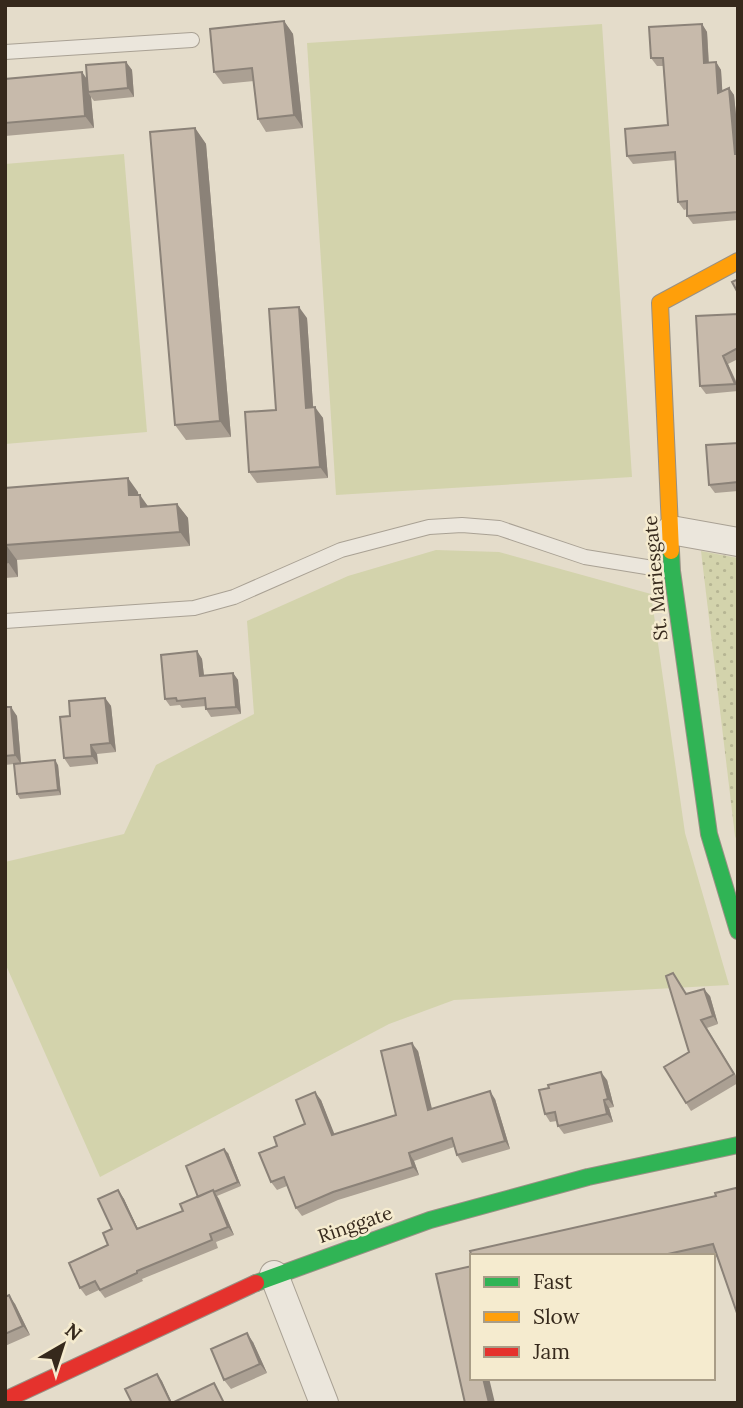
<svg xmlns="http://www.w3.org/2000/svg" width="743" height="1408" viewBox="0 0 743 1408" font-family="Lora,serif">
	<style>
		.grass { fill: url(#grass-dots) }
		.park { fill: #d3d3ac }
		.lines { fill: none; stroke-linecap: round; stroke-linejoin: round }
		.lane-casing { stroke: #a9a194; stroke-width: 16 }
		.street-casing { stroke: #a9a194; stroke-width: 30 }
		.fast-casing { stroke: #989084; stroke-width: 18 }
		.slow-casing { stroke: #989084; stroke-width: 18 }
		.jam-casing { stroke: #989084; stroke-width: 18 }
		.lane { stroke: #ebe6dc; stroke-width: 14 }
		.street { stroke: #ebe6dc; stroke-width: 28 }
		.fast { stroke: #30b455; stroke-width: 16 }
		.slow { stroke: #ff9f0a; stroke-width: 16 }
		.jam { stroke: #e5322d; stroke-width: 16 }
		.wall { fill: #aba093 }
		.shaded-wall { fill: #8b8278 }
		.building { fill: #c7baab; stroke: #8b8278; stroke-width: 2 }
		.labels { text-anchor: middle; stroke-width: 5; stroke-linejoin: round; paint-order: stroke }
		.street-label { font-size: 19px; fill: #36291c; stroke: #f5ebcf }
	</style>
	<defs>
		<pattern id="grass-dots" width="8" height="8" patternUnits="userSpaceOnUse" patternTransform="scale(1.75)"><rect width="8" height="8" fill="#d3d3ac"/><path d="M2 2h.1M6 6h.1" fill="none" stroke="#b6b593" stroke-width="1.8" stroke-linecap="round"/></pattern>
	</defs>
	<rect width="100%" height="100%" fill="#e4dcca"/>
	<path class="grass" d="M701 551 738 558V844L735 836Z"/>
	<path class="park" d="M602 24 632 477 336 495 307 43Z
		M124 154 147 432 5 444V164Z
		M436 550 499 552 651 594 685 833 729 985 454 1000 389 1024 100 1177 5 963V862L124 834 156 765 254 714 247 621 348 576Z"/>
	<g class="lines">
		<g class="lane-casing">
			<path id="lane" d="M5 52 192 40
				M5 621 194 608 234 597 341 550 429 527 462 525 499 528 585 557 671 571"/>
		</g>
		<g class="street-casing">
			<path id="street" d="M671 530 738 542
				M274 1275 324 1403"/>
		</g>
		<g class="fast-casing">
			<path id="fast" d="M671 551 672 571 709 834 738 931
				M256 1283 430 1220 588 1177 738 1145"/>
		</g>
		<g class="slow-casing">
			<path id="slow" d="M671 551 660 303 738 261"/>
		</g>
		<g class="jam-casing">
			<path id="jam" d="M5 1400 256 1283"/>
		</g>
		<use href="#lane" class="lane"/>
		<use href="#street" class="street"/>
		<use href="#fast" class="fast"/>
		<use href="#slow" class="slow"/>
		<use href="#jam" class="jam"/>
	</g>
	<path class="wall" d="M284 21 293 34 303 128 266 132 258 119 254 81 223 84 214 72Z
		M702 24 707 32 709 63 716 62 721 70 722 91 729 88 734 95 738 135V220L693 224 687 216V209L684 210 678 202 676 160 633 164 627 156 668 125 663 66H657L651 58Z
		M126 62 132 70 134 97 94 101 91 97 94 128 5 136V79L82 72 87 79Z
		M195 128 206 144 231 437 186 440 175 425Z
		M738 314V359L728 364 738 385V391L706 394 700 386Z
		M307 318 313 407 323 418 328 478 257 483 249 472 276 410Z
		M738 443V491L715 493 709 485Z
		M5 488 138 492V495L148 507 177 504 188 518 190 546 17 560 18 577 5 578Z
		M197 651 202 659 204 676 233 673 238 680 241 714 211 717 206 709V706L182 708 180 705 170 706 165 699Z
		M105 698 111 706 116 752 97 754 98 764 70 767 64 758 70 716Z
		M5 707 17 716 21 763 58 765 61 795 20 799 17 794 14 764 5 765Z
		M673 973 686 994 710 996 718 1024 707 1028 738 1079V1083L691 1111 686 1103 689 1052Z
		M418 1051 431 1109 495 1099 510 1149 462 1163 457 1155 454 1147 414 1161 419 1175 338 1200 302 1216 296 1208 287 1186 277 1190 271 1182 277 1146 305 1124 321 1100 334 1135 396 1115Z
		M607 1080 614 1107 609 1108 613 1122 564 1134 558 1126 557 1121 550 1122 545 1114Z
		M228 1153 241 1186 217 1196 234 1235 216 1242 218 1248 142 1279 143 1281 105 1298 99 1290 86 1296 80 1288 108 1245 118 1190 124 1199 138 1229 183 1211 198 1197Z
		M736 1188 738 1191V1316L717 1257 713 1258V1256H472L716 1196Z
		M5 1297 15 1304 30 1335 5 1346Z
		M253 1342 267 1373 231 1389 224 1380Z"/>
	<path class="shaded-wall" d="M284 21 293 34 303 128 294 115Z
		M702 24 707 32 709 71 704 63Z
		M126 62 132 70 134 97 128 88Z
		M716 62 721 70 723 101 718 93Z
		M82 72 90 84 88 92 91 97 94 128 85 116Z
		M729 88 734 95 738 135V159L735 154Z
		M195 128 206 144 231 437 220 421Z
		M299 307 307 318 314 419 306 408Z
		M723 356 728 364 738 387 735 384Z
		M315 407 323 418 328 478 320 467Z
		M128 478 138 492 140 510 129 495Z
		M140 495 150 509 141 507Z
		M177 504 188 518 190 546 180 532Z
		M6 545 17 560 18 577 8 562Z
		M197 651 202 659 205 684 200 676Z
		M233 673 238 680 241 714 236 707Z
		M105 698 111 706 116 752 110 743Z
		M11 707 17 716 21 764 15 755Z
		M91 745 97 754 98 764 92 756Z
		M55 760 58 765 61 795 58 790Z
		M704 989 710 996 718 1024 713 1016Z
		M412 1043 418 1051 434 1117 428 1110Z
		M601 1072 607 1080 614 1107 608 1099Z
		M490 1091 495 1099 510 1149 505 1141Z
		M315 1092 321 1100 338 1143 332 1135Z
		M604 1100 609 1108 613 1122 607 1114Z
		M224 1149 228 1153 241 1186 238 1182Z
		M409 1153 414 1161 419 1175 413 1167Z
		M118 1190 124 1199 142 1238 137 1229Z
		M213 1190 219 1199 234 1235 228 1227Z
		M9 1295 15 1304 30 1335 23 1326Z
		M247 1333 253 1342 267 1373 260 1364Z
		M157 1374 162 1381 172 1403H171Z
		M483 1378H489L495 1403H489Z"/>
	<path class="building" d="M284 21 294 115 258 119 252 68 214 72 210 29Z
		M702 24 704 63 716 62 718 93 729 88 735 154H738V212L687 216V201L678 202 675 152 627 156 625 129 668 125 663 58H651L649 27Z
		M126 62 128 88 88 92 86 65Z
		M82 72 85 116 5 123V79Z
		M195 128 220 421 175 425 150 132Z
		M738 279V293L732 282Z
		M299 307 306 408 315 407 320 467 249 472 245 412 276 410 269 309Z
		M738 314V348L723 356 735 384 700 386 696 316Z
		M738 443V482L709 485 706 445Z
		M128 478 129 495H140L141 507 177 504 180 532 6 545 8 562 5 563V488Z
		M197 651 200 676 233 673 236 707 206 709 205 698 177 701 176 698 165 699 161 655Z
		M105 698 110 743 91 745 92 756 64 758 60 717 70 716 69 701Z
		M5 707H11L15 755 5 756Z
		M55 760 58 790 17 794 14 764Z
		M673 973 686 994 704 989 713 1016 701 1020 734 1074 686 1103 664 1067 689 1052 666 976Z
		M412 1043 428 1110 490 1091 505 1141 457 1155 452 1138 409 1153 413 1167 333 1192 296 1208 284 1177 271 1182 259 1153 277 1146 274 1137 305 1124 296 1100 315 1092 332 1135 396 1115 381 1051Z
		M601 1072 608 1099 604 1100 607 1114 558 1126 555 1112 545 1114 539 1090 549 1088 548 1085Z
		M224 1149 238 1182 214 1192 213 1190 198 1197 186 1166Z
		M736 1188 738 1191V1316L713 1244 659 1256H472V1257L470 1251 716 1196 715 1193Z
		M118 1190 137 1229 183 1211 180 1204 213 1190 228 1227 210 1234 212 1240 137 1271V1273L100 1290 95 1281 80 1288 69 1263 108 1245 103 1233 112 1229 98 1199Z
		M472 1266V1378H483L489 1403H465L436 1274Z
		M9 1295 23 1326 5 1334V1297Z
		M247 1333 260 1364 224 1380 211 1349Z
		M157 1374 171 1403H132L125 1389Z
		M214 1383 224 1403H172Z"/>
	<g class="labels">
		<g class="street-label">
			<text transform="translate(655 578) rotate(-95)" y="7">St. Mariesgate</text>
			<text transform="translate(355 1224) rotate(-19)" y="7">Ringgate</text>
		</g>
	</g>
	<rect width="743" height="1408" fill="none" stroke="#36291c" stroke-width="14"/>
	<rect x="470" y="1254" width="245" height="126" fill="#f5ebcf" stroke="#a99d87" stroke-width="2"/>
	<rect x="484" y="1277" width="35" height="10" fill="#30b455" stroke="#a99d87" stroke-width="2"/>
	<text x="533" y="1289" font-size="21" fill="#36291c">Fast</text>
	<rect x="484" y="1312" width="35" height="10" fill="#ff9f0a" stroke="#a99d87" stroke-width="2"/>
	<text x="533" y="1324" font-size="21" fill="#36291c">Slow</text>
	<rect x="484" y="1347" width="35" height="10" fill="#e5322d" stroke="#a99d87" stroke-width="2"/>
	<text x="533" y="1359" font-size="21" fill="#36291c">Jam</text>
	<g transform="translate(63 1345) rotate(39)" stroke="#f5ebcf" stroke-width="5" paint-order="stroke">
	<path d="M0-5L12 26L0 18L-12 26Z" fill="#36291c"/>
	<text y="-10" font-size="19" font-weight="bold" text-anchor="middle" fill="#36291c">N</text>
	</g>
</svg>
